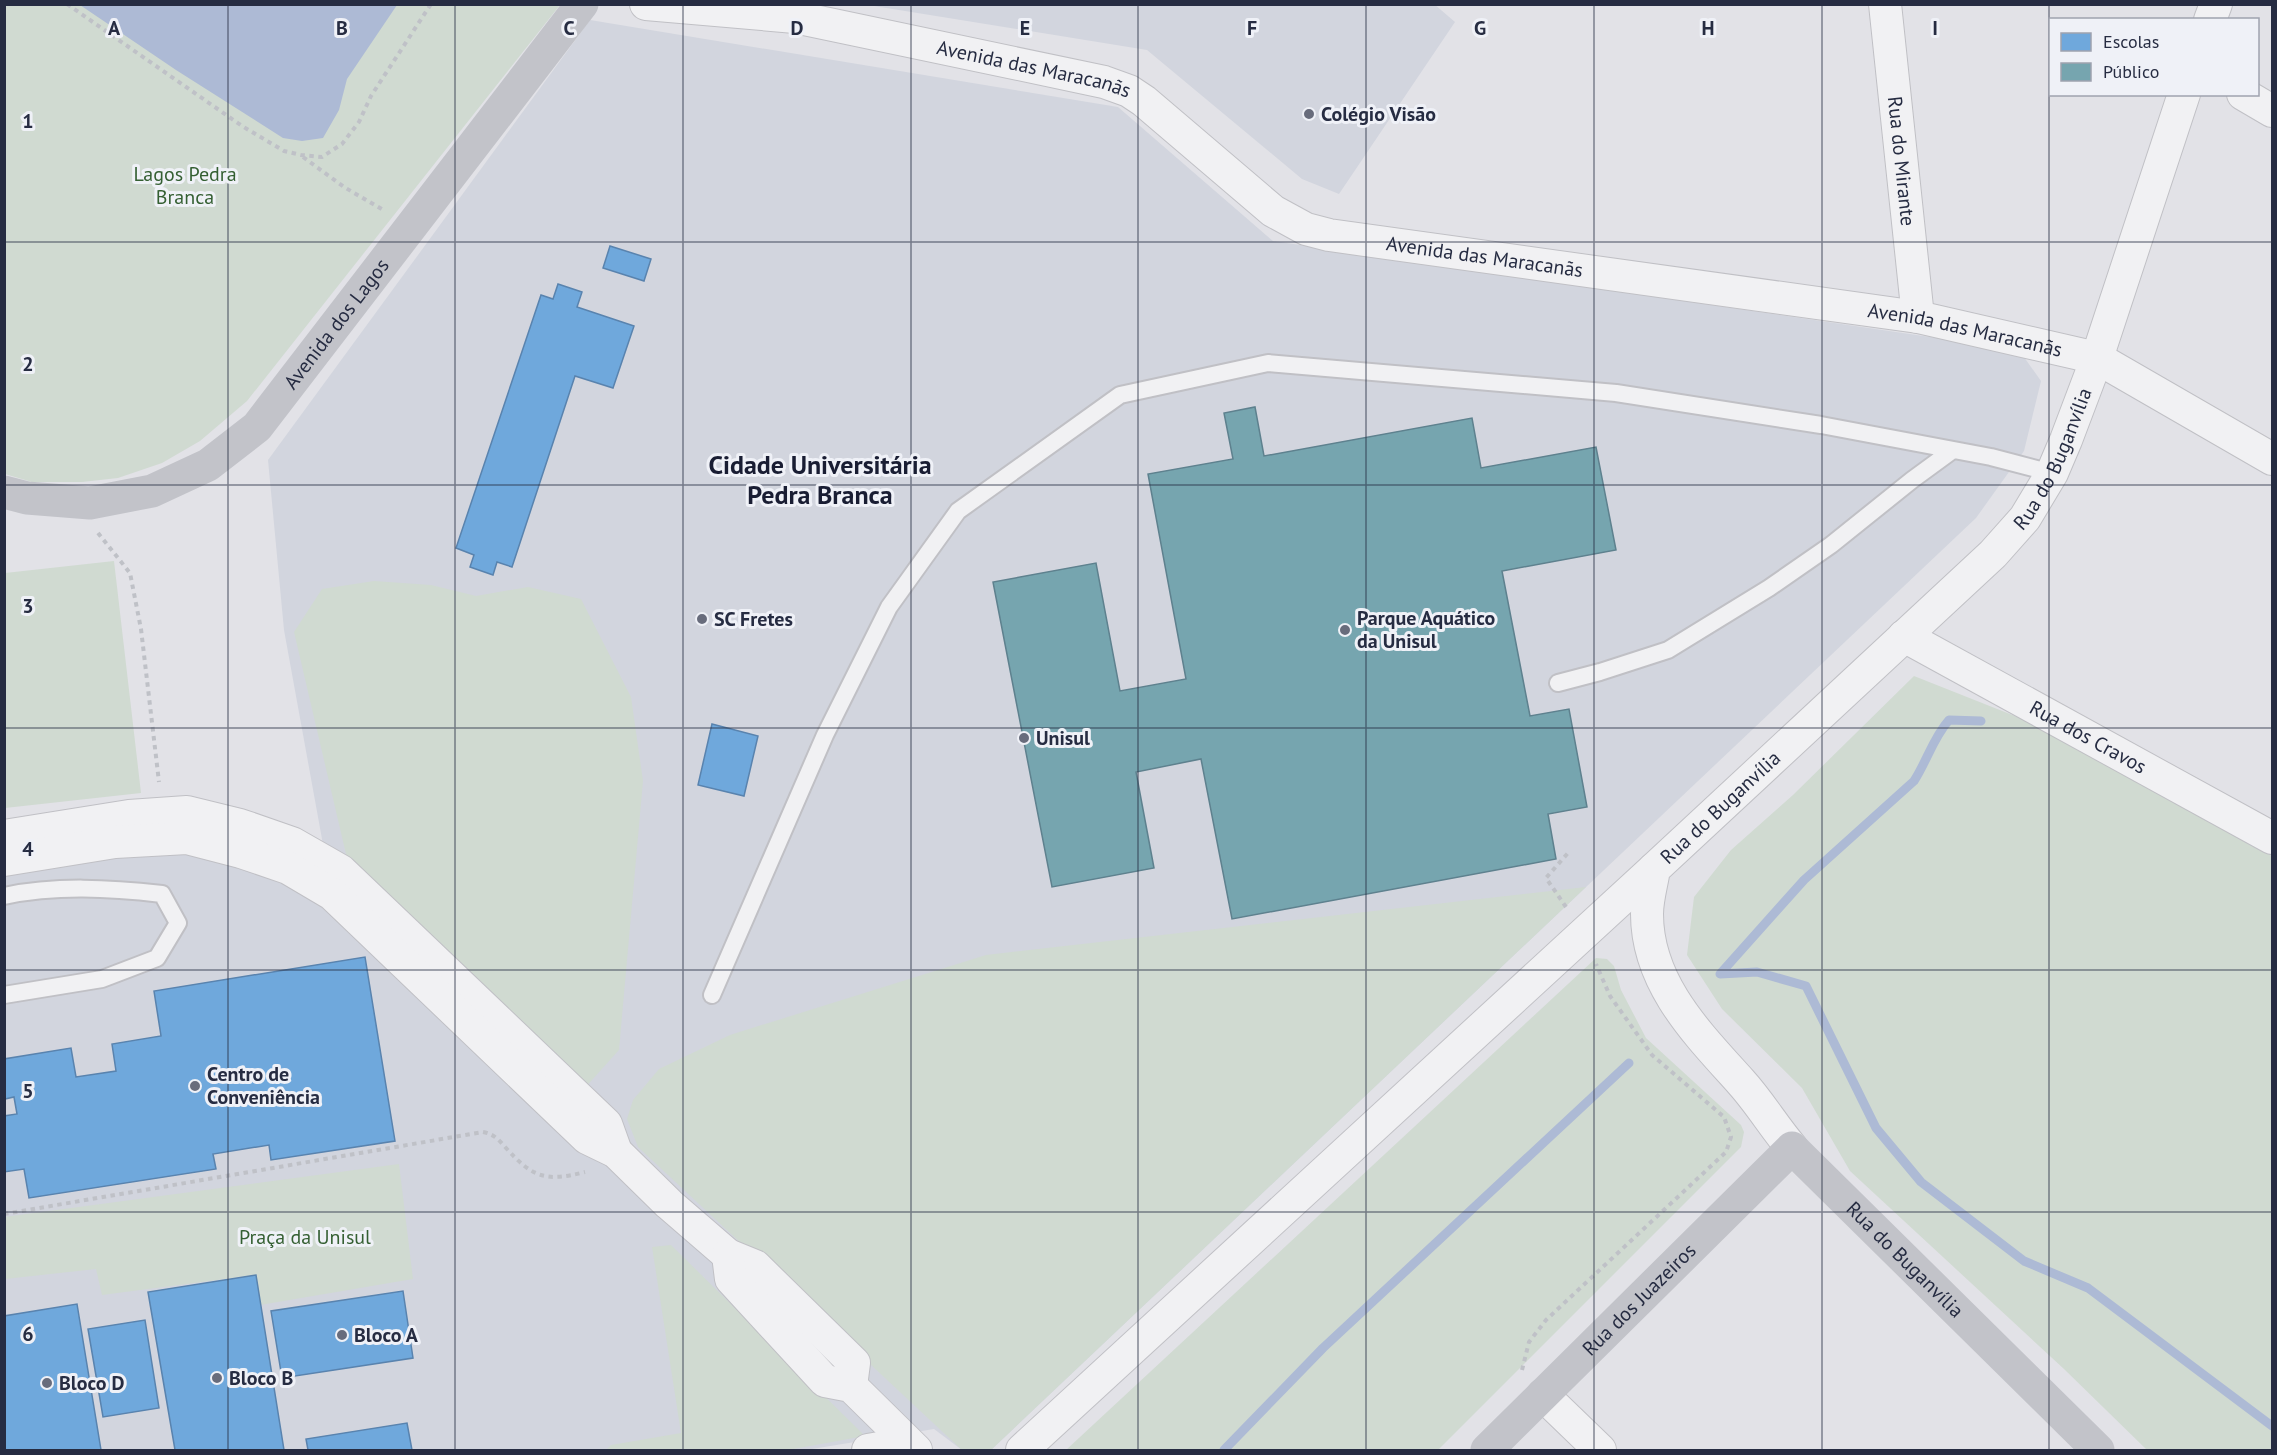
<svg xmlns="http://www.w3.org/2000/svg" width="2277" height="1455" viewBox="0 0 2277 1455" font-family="'PT Sans',sans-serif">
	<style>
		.built { fill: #d2d5de }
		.green { fill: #d0dad1 }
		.water { fill: #adbad5 }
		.schools { fill: #6fa8dc; stroke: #5983ae; stroke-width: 1.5 }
		.public { fill: #76a5af; stroke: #5e818e; stroke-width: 1.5 }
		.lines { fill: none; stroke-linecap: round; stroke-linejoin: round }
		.stream { stroke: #adbad5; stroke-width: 9 }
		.lane-casing { stroke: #c0c0c5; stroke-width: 20 }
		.street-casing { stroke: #c0c0c5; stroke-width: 34 }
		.path { stroke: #bfc1c7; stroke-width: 4; stroke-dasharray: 4.5 4.5; stroke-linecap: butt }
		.lane { stroke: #f1f1f3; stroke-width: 16 }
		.street { stroke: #f1f1f3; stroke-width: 32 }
		.secondary { stroke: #c2c3c9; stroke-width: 33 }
		.grid { fill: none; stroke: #262c42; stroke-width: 1.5; stroke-opacity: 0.55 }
		.poi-dot { fill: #686c7c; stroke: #eff1f7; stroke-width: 2 }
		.labels { text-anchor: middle; stroke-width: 6; stroke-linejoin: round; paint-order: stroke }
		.street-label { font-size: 20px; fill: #262c42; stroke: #eff1f7 }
		.poi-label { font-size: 20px; font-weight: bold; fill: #262c42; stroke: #eff1f7; text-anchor: start }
		.park-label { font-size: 20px; fill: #345f32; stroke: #eff1f7 }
		.district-label { font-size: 26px; font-weight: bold; fill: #191d33; stroke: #eff1f7 }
		.grid-label { font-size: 20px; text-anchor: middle; font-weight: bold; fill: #262c42; stroke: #eff1f7; stroke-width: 6; stroke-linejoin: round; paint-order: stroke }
	</style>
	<rect width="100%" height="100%" fill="#e2e2e7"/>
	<path class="built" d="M1434 4 1455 22 1339 194 1302 179 1147 50 868 5Z
		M590 20 1118 107 1273 241 2019 350 2041 381 2024 451 1976 518 991 1450H962L934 1429 806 1450H5V870L181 846 285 876 336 916 284 630 268 460Z"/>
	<path class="green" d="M4 5H560L247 401 200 441 162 463 118 478 82 482H32L5 474Z
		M114 561 141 793 5 808V573Z
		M374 581 431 585 476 596 528 587 581 599 631 697 643 781 619 1050 583 1090 349 867 294 632 322 589Z
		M1914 676 2030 722 2272 856V1450H2147L2064 1369 1850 1171 1802 1088 1722 1009 1687 955 1694 897 1731 850 1793 795Z
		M1586 887 991 1450H962L638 1147 627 1119 633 1100 659 1069 730 1035 986 955Z
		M1596 958 1607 959 1614 966 1621 990 1646 1038 1741 1125 1744 1132 1741 1147 1438 1450H1066Z
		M399 1164 413 1279 260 1305 255 1275 102 1295 96 1269 5 1279 4 1217Z
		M671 1245 865 1436 788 1450H606L611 1445 681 1433 652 1247Z"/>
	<path class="water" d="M80 5H397L347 79 339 110 323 138 302 141 283 138 176 70Z"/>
	<path class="schools" d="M610 246 651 259 644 281 603 268Z
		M558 284 582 292 577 307 634 326 613 388 575 376 512 567 497 562 493 575 470 567 474 555 456 548 541 295 553 299Z
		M712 724 758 736 744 796 698 785Z
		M365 957 395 1141 271 1160 269 1145 213 1154 216 1169 29 1198 24 1169 4 1172V1116L17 1114 14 1097 5 1099 4 1059 71 1048 76 1077 116 1071 112 1044 161 1036 154 991Z
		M256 1275 284 1450H175L148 1292Z
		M403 1291 413 1358 282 1378 271 1311Z
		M77 1304 101 1450H4V1316Z
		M145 1320 159 1408 103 1417 88 1329Z
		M407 1423 412 1450H308L306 1439Z"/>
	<path class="public" d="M1255 407 1264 456 1472 418 1481 468 1596 447 1616 550 1502 571 1530 716 1569 709 1587 807 1548 814 1556 859 1232 919 1201 759 1136 772 1154 868 1052 887 993 582 1096 563 1120 691 1186 679 1148 474 1233 459 1224 413Z"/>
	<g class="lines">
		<path class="stream" d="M1720 974 1757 972 1806 986 1876 1128 1921 1182 2024 1261 2088 1288 2272 1426
			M1720 974 1804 880 1914 781C1927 761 1933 738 1949 720L1981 721
			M1224 1450 1323 1348 1629 1063"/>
		<g class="lane-casing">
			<path id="lane" d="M1558 683 1600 672 1668 650 1769 588 1831 545 1912 480 1953 450
				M4 896C56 885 110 888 162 894L178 923 157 958 102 979 4 995
				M712 995 825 735 889 607 958 511 1120 395 1268 363 1616 393 1821 425 1991 457 2052 473"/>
		</g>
		<g class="street-casing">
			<g id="street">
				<path id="s1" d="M646 4 795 17 1104 82 1129 91 1144 101 1273 211 1306 229 1329 235 1918 317 2097 358 2272 459"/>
				<path id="s2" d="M1885 4 1918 317"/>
				<path d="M2210 20 2216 4"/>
				<path d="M2243 94 2272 111"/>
				<path id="s3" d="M1904 636 2272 838"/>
				<path d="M4 836 129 816 187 812 240 825 292 843 341 871 606 1124 616 1152"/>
				<path d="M4 860 115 842 187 838 241 852 288 868 332 894 587 1138 616 1152 669 1204 728 1255 755 1266 854 1363 851 1386"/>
				<path id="s4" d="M1792 1148C1774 1127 1760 1103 1741 1082 1698 1034 1647 984 1647 914 1647 899 1652 883 1654 869L1993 554 2025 518 2052 473 2066 440 2097 358 2184 94"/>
				<path d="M728 1255 731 1279 825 1381 851 1386 916 1450"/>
				<path d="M1543 1395 1600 1450"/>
				<path d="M868 1450 908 1443"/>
				<path d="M1022 1450 1654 869"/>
			</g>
		</g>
		<path class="path" d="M67 4 242 126 284 151 301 155 322 157 342 144 359 122 371 96 431 4
			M303 157 344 187 385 211
			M98 533 130 573 141 629 159 782
			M1566 907 1546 878 1568 853
			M4 1214 483 1132C494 1134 499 1140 506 1148 533 1178 546 1182 585 1172
			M1522 1370 1529 1342 1546 1320 1726 1152 1731 1137 1724 1117 1652 1055 1610 996 1596 964"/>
		<use href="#lane" class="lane"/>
		<use href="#street" class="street"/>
		<g class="secondary">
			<path id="s5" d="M4 492 27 498 90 503 152 491 208 465 257 427 582 4"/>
			<path id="s6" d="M1487 1450 1792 1148 2098 1450"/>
		</g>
	</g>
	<path class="grid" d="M228 4V1450M455 4V1450M683 4V1450M911 4V1450M1138 4V1450M1366 4V1450M1594 4V1450M1822 4V1450M2049 4V1450M4 242H2272M4 485H2272M4 728H2272M4 970H2272M4 1212H2272"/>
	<g class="poi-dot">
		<circle cx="1309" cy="114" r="6"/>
		<circle cx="702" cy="619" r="6"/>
		<circle cx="1345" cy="630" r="6"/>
		<circle cx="1024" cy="738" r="6"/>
		<circle cx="195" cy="1086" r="6"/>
		<circle cx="342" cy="1335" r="6"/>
		<circle cx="217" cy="1378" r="6"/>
		<circle cx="47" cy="1383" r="6"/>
	</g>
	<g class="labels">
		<g class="street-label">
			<text dy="7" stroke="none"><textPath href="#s1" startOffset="394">Avenida das Maracanãs</textPath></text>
			<text dy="7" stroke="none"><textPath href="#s2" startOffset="158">Rua do Mirante</textPath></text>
			<text dy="7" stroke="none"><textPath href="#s1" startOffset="898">Avenida das Maracanãs</textPath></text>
			<text dy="7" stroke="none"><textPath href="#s5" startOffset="404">Avenida dos Lagos</textPath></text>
			<text dy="7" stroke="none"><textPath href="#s1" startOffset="1384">Avenida das Maracanãs</textPath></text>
			<text dy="7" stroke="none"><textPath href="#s4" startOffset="903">Rua do Buganvília</textPath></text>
			<text dy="7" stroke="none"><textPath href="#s3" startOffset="210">Rua dos Cravos</textPath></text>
			<text dy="7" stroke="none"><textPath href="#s4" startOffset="417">Rua do Buganvília</textPath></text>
			<text dy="7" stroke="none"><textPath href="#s6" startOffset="588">Rua do Buganvília</textPath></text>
			<text dy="7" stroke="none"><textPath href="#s6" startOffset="214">Rua dos Juazeiros</textPath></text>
		</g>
		<g class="poi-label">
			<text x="1321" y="121">Colégio Visão</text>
			<text x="1357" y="625">Parque Aquático<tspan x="1357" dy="23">da Unisul</tspan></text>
			<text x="714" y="626">SC Fretes</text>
			<text x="1036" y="745">Unisul</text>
			<text x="207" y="1081">Centro de<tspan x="207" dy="23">Conveniência</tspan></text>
			<text x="354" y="1342">Bloco A</text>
			<text x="229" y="1385">Bloco B</text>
			<text x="59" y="1390">Bloco D</text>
		</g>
		<g class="park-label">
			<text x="185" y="181">Lagos Pedra<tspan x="185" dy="23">Branca</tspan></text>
			<text x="305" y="1244">Praça da Unisul</text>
		</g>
		<g class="district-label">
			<text x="820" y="474">Cidade Universitária<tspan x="820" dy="30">Pedra Branca</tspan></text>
		</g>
	</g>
	<g class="grid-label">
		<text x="114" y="35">A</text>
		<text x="342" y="35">B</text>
		<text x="569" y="35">C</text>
		<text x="797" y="35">D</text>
		<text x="1025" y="35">E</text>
		<text x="1252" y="35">F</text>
		<text x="1480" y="35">G</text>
		<text x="1708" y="35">H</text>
		<text x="1935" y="35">I</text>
		<text x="28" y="128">1</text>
		<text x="28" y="371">2</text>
		<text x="28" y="613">3</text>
		<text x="28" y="856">4</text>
		<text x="28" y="1098">5</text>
		<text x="28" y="1341">6</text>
	</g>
	<rect width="2277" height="1455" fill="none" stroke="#262c42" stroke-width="12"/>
	<rect x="2049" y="18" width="210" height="78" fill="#eff1f7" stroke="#9fa2af" stroke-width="1.5"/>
	<rect x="2061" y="33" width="30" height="18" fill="#6fa8dc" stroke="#9fa2af" stroke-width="1.5"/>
	<text x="2103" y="48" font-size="18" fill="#262c42">Escolas</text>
	<rect x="2061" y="63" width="30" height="18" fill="#76a5af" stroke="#9fa2af" stroke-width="1.5"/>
	<text x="2103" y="78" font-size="18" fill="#262c42">Público</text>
</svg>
